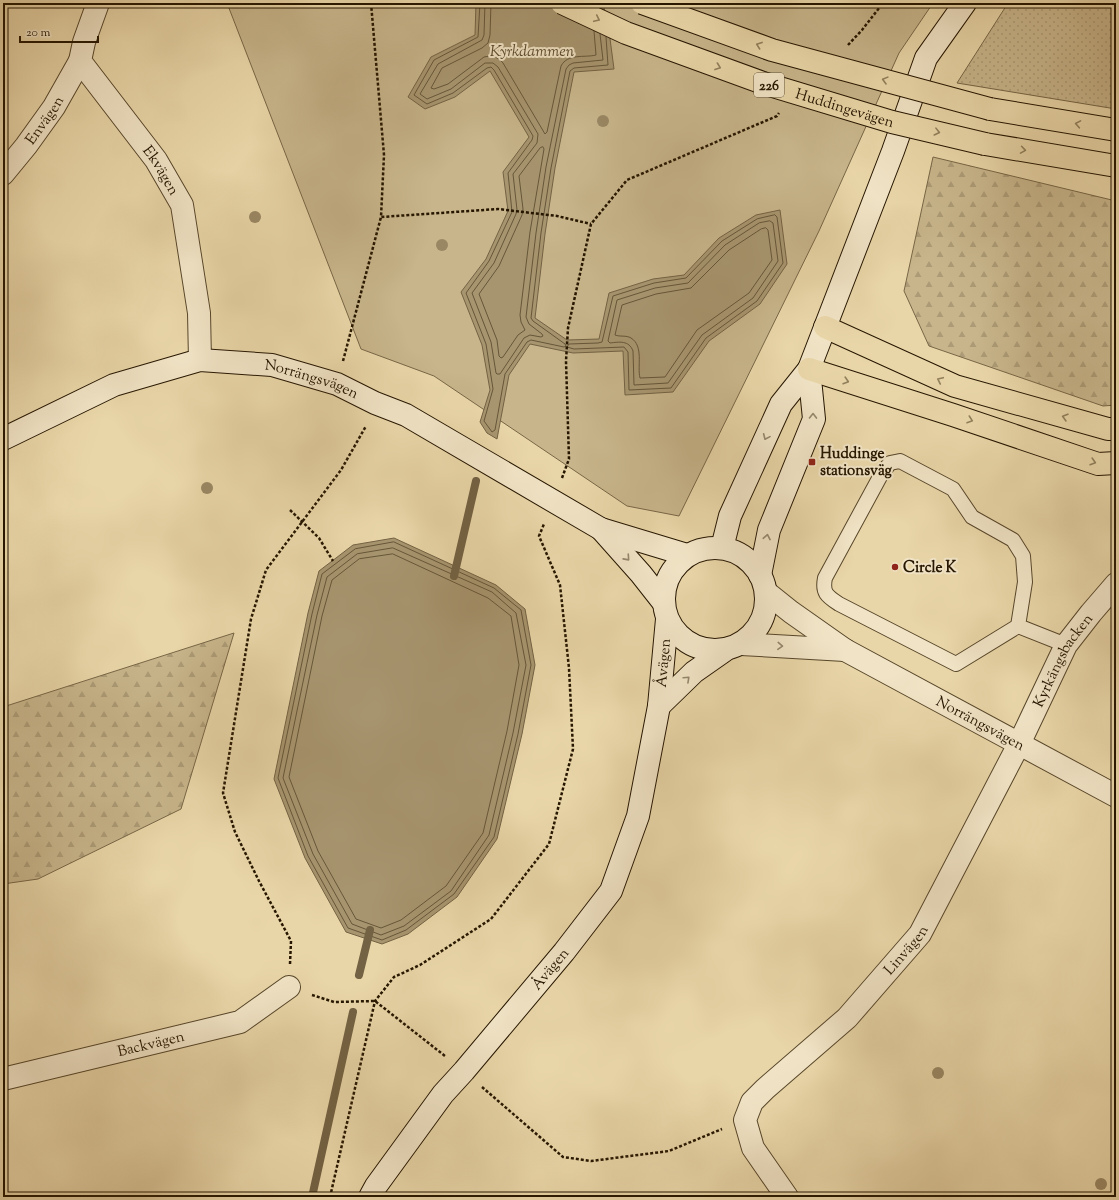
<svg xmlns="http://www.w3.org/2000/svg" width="1119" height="1200" viewBox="0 0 1119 1200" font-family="'Sorts Mill Goudy',serif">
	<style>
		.grass { fill: url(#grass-dots); stroke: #776646 }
		.forest { fill: url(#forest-firs); stroke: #776646 }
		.green { fill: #c8b58b; stroke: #776646 }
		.water { fill: #a7956f; stroke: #736243 }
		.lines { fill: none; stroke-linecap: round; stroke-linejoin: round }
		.shore { stroke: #665638; stroke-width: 1 }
		.stream { stroke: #736243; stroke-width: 8 }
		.lane-casing { stroke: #57462a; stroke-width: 16 }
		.street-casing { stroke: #57462a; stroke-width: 24 }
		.secondary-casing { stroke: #261600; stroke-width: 24 }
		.primary-casing { stroke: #261600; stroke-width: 24 }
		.path { stroke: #261600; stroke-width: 2.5; stroke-dasharray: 3 2; stroke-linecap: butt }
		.lane { stroke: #f1e4c6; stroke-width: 14 }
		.street { stroke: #f1e4c6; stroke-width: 22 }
		.secondary { stroke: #f1e4c6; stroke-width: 22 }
		.primary { stroke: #e9d6a8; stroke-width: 22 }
		.primary-bridge-casing { stroke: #261600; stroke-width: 24; stroke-linecap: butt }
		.primary-bridge { stroke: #e9d6a8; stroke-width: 22 }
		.tree { fill: #998763 }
		.oneway { stroke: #91805c }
		.oneway2 { stroke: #96876d }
		.poi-dot { fill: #8f2418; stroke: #f1e4c6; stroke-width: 1.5 }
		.labels { text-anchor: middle; stroke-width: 4; stroke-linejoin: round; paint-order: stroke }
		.shield { fill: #f1e4c6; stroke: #63543b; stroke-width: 1 }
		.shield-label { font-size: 14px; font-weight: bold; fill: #261600 }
		.street-label { font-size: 15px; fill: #261600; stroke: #f1e4c6 }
		.poi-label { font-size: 15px; font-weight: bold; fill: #261600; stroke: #f1e4c6; text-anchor: start }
		.water-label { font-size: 16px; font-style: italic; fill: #5a492c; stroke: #f1e4c6 }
	</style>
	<defs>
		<pattern id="grass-dots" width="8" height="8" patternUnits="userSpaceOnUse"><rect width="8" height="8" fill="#c8b58b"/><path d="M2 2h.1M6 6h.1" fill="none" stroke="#ac9b76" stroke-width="1.8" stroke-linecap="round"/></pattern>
		<pattern id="forest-firs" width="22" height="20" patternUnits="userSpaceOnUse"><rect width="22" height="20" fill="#c8b58b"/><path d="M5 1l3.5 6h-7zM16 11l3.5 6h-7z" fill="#ac9b76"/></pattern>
	</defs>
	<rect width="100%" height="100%" fill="#e9d6a8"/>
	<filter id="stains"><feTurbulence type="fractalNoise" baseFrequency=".005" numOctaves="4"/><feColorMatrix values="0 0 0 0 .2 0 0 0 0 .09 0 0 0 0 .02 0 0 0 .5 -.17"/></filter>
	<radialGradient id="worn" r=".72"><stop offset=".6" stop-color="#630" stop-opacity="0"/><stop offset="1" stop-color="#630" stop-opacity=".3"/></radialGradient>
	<path class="grass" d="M1008 3H1116V109L957 83Z"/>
	<path class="forest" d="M933 157 1116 201V405L1103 406 929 346 904 291Z
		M234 633 181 809 38 879 3 884V707Z"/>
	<path class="green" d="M227 3H933L899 53 819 231 679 516 627 506 434 376 361 349Z"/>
	<path class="water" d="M476 3H602L607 16 614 69 574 72 555 168 545 234 535 318 567 340 599 339 609 293 653 279 684 275 719 238 756 215 780 210 787 264 760 304 709 341 673 392 625 395 623 351 573 353 530 344 509 375 497 439 487 433 480 422 490 390 482 345 461 292 486 259 508 211 503 172 529 137 490 71 455 97 425 109 408 97 431 57 475 35Z
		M394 538 496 585 525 609 535 665 522 734 497 839 457 897 408 934 382 944 346 932 305 858 274 779 308 613 319 571 353 545Z"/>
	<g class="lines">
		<path class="shore" d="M480 3 478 37 434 60 414 95 427 104 453 93 487 68 491 67 494 70 533 136 532 140 508 173 512 212 489 261 466 293 486 344 493 389 484 421 492 432 495 430 505 374 527 342 531 340 564 347 566 346 565 344 533 321 531 318 541 233 551 168 570 71 574 68 608 65 606 37
			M485 3 484 35 482 40 438 64 420 94 427 99 451 89 485 63H493L498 67 538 134 537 143 513 174 517 210 516 214 494 263 472 293 491 342 496 373 497 374H500L524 338 530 335 541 337 543 336 542 334 529 324 526 317 536 233 546 167 566 69 569 65 573 63 603 60 600 34
			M491 3 490 35 488 43 482 48 442 68 431 88 434 89 448 84 484 57C492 55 498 57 503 63L545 134 547 132 561 66C568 53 584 58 596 55L594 31
			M543 147 544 149 530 232 520 315 521 322 525 330 518 335 503 357 501 358 499 356 497 340 479 294 499 266 522 215 523 209 519 176 540 148Z
			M775 215 777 217 783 263 757 301 706 338 671 388 629 390 628 352 624 347 574 349 567 347 569 344 598 343 602 342 613 296 654 283 686 278 722 241 757 219Z
			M770 221 773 223 778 261 753 298 702 335 668 383 634 385 633 351C629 340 619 342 610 343L608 341 617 300 655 288 688 283 725 245 759 223Z
			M766 228 768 230 772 260 749 293 697 330 665 377 640 378C637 366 644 346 631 338 626 335 620 337 615 335L622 305 656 294 691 288 729 250 761 229Z
			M394 542 494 588 521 610 531 665 518 734 494 837 454 894 406 930 382 940 348 928 308 856 278 778 312 614 322 574 355 549Z
			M393 548 492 592 516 613 526 665 513 733 489 835 451 891 404 926 381 935 352 924 313 854 283 778 317 615 327 577 357 554Z
			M393 554 488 598 511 616 519 665 507 731 483 833 446 886 401 920 381 928 356 919 318 851 289 777 322 616 332 580 359 559Z"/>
		<path class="stream" d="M454 576 476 481
			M359 975 370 930
			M312 1197 353 1012"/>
		<g class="lane-casing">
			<path id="lane" d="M1018 626 956 664 839 604C827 596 822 593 825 578L882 473 890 463 900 461 953 489 972 517 1013 540 1023 556 1025 582 1018 626 1066 645"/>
		</g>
		<g class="street-casing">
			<g id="street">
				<path id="s1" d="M98 3 84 42 80 61 156 160 182 205 199 313 200 360"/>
				<path id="s2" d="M3 174 26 146 54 107 80 61"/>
				<path id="s3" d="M766 592 791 612 845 650 1116 796"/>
				<path d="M741 644 845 650"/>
				<path id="s4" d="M3 1079 240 1022 289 987"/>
				<path id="s5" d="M787 1197 753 1148 745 1120 752 1102 765 1089 847 1018 920 934 1019 744 1066 645 1091 613 1116 584"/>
			</g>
		</g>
		<g class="secondary-casing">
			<g id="secondary">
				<path id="s6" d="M3 439 114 385 200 360 272 365 337 384 375 403 406 415 601 529 687 555"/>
				<path d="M601 529 641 574 663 602"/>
				<circle cx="715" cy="599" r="51"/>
				<path d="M722 548 730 516 781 404 809 369 893 151 926 58 965 3"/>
				<path d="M760 575 769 530 814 419 809 369"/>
				<path d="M659 706 694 672 724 651"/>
				<path id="s7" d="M370 1197 376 1186 443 1094 464 1071 564 952 611 891 638 816 659 706 667 619"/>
			</g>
		</g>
		<g class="primary-casing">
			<path id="primary" d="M990 109 1116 130
				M985 144 1116 166
				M825 327 955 386 1108 429H1116
				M809 369 953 415 1098 464 1116 463"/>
		</g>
		<path class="path" d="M371 3 384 155 381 217 498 209 557 216 591 224
			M848 45 862 30 883 3
			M343 361 381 217
			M562 478 569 459 566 361 568 328 591 224 627 180 777 116 779 113
			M290 510 319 538 333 561
			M290 964 291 941 259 881 235 832 223 793 251 619 266 570 341 470 366 426
			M312 995 334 1002 375 1001 445 1056
			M482 1087 563 1157 591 1161 669 1151 722 1129
			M330 1197 375 1001 394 977 420 965 491 919 549 844 573 749 569 668 560 585 539 536 544 524"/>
		<use href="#lane" class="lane"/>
		<use href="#street" class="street"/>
		<use href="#secondary" class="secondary"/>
		<use href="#primary" class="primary"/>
		<g class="primary-bridge-casing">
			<g id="primary-bridge">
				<path id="s8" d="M562 3 626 33 763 83 892 122 985 144"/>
				<path d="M642 3 772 50 990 109"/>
			</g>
		</g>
		<use href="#primary-bridge" class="primary-bridge"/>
	</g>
	<g class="tree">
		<circle cx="603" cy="121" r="6"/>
		<circle cx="255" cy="217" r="6"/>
		<circle cx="442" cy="245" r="6"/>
		<circle cx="207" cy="488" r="6"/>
		<circle cx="938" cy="1073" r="6"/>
		<circle cx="1101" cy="1184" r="6"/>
	</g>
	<defs><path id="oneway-chevron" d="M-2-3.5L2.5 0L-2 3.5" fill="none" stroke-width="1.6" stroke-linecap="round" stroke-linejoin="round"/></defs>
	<g class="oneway">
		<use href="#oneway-chevron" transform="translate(597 19) rotate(25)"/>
		<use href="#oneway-chevron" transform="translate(759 45) rotate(-160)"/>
		<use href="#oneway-chevron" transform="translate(718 67) rotate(20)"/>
		<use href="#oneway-chevron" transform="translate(885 80) rotate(-165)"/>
		<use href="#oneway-chevron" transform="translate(1078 124) rotate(-170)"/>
		<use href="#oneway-chevron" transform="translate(937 132) rotate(14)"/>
		<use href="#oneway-chevron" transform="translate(1023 150) rotate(9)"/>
		<use href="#oneway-chevron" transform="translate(940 380) rotate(-155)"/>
		<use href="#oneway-chevron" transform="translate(846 381) rotate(17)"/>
		<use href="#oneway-chevron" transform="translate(1065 417) rotate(-164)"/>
		<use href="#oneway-chevron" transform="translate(970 420) rotate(19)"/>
		<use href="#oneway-chevron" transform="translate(1093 462) rotate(17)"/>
	</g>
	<g class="oneway2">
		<use href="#oneway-chevron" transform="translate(813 416) rotate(-89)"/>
		<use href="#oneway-chevron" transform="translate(766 437) rotate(114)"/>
		<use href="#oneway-chevron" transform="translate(767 537) rotate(-79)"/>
		<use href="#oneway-chevron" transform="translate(627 558) rotate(48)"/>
		<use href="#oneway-chevron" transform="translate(780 646) rotate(3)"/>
		<use href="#oneway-chevron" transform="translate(687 679) rotate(-43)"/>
	</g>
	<g class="poi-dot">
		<rect x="808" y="458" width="8" height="8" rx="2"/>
		<circle cx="895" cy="567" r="4"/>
	</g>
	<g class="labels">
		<rect class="shield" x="754" y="73" width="30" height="24" rx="3"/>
		<g class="shield-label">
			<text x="769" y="90">226</text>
		</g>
		<g class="street-label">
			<text dy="5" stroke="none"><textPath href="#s8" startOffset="302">Huddingevägen</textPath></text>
			<text dy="5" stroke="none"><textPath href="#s2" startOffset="68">Envägen</textPath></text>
			<text dy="5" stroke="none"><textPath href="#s1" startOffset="197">Ekvägen</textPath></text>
			<text dy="5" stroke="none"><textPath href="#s6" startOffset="327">Norrängsvägen</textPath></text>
			<text dy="5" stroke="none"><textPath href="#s5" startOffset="655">Kyrkängsbacken</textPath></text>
			<text dy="5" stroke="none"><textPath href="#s7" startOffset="625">Åvägen</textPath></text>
			<text dy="5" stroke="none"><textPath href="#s3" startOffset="252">Norrängsvägen</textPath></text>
			<text dy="5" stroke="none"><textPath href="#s5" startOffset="325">Linvägen</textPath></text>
			<text dy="5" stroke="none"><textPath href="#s7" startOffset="291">Åvägen</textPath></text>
			<text dy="5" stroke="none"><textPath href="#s4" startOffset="152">Backvägen</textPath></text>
		</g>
		<g class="poi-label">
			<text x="820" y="458">Huddinge<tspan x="820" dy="17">stationsväg</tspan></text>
			<text x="903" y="572">Circle K</text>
		</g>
		<g class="water-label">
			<text x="532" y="56">Kyrkdammen</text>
		</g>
	</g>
	<rect width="1119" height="1200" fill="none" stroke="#e9d6a8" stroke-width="16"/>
	<rect x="4" y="4" width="1111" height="1192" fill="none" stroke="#261600" stroke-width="2"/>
	<rect x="8" y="8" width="1103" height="1184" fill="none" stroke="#261600"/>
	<path d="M20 36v6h78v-6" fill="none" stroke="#261600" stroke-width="2"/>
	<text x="26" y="36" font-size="12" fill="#261600" stroke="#f1e4c6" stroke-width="3" paint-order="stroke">20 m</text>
	<rect width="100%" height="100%" filter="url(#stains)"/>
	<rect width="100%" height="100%" fill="url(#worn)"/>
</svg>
